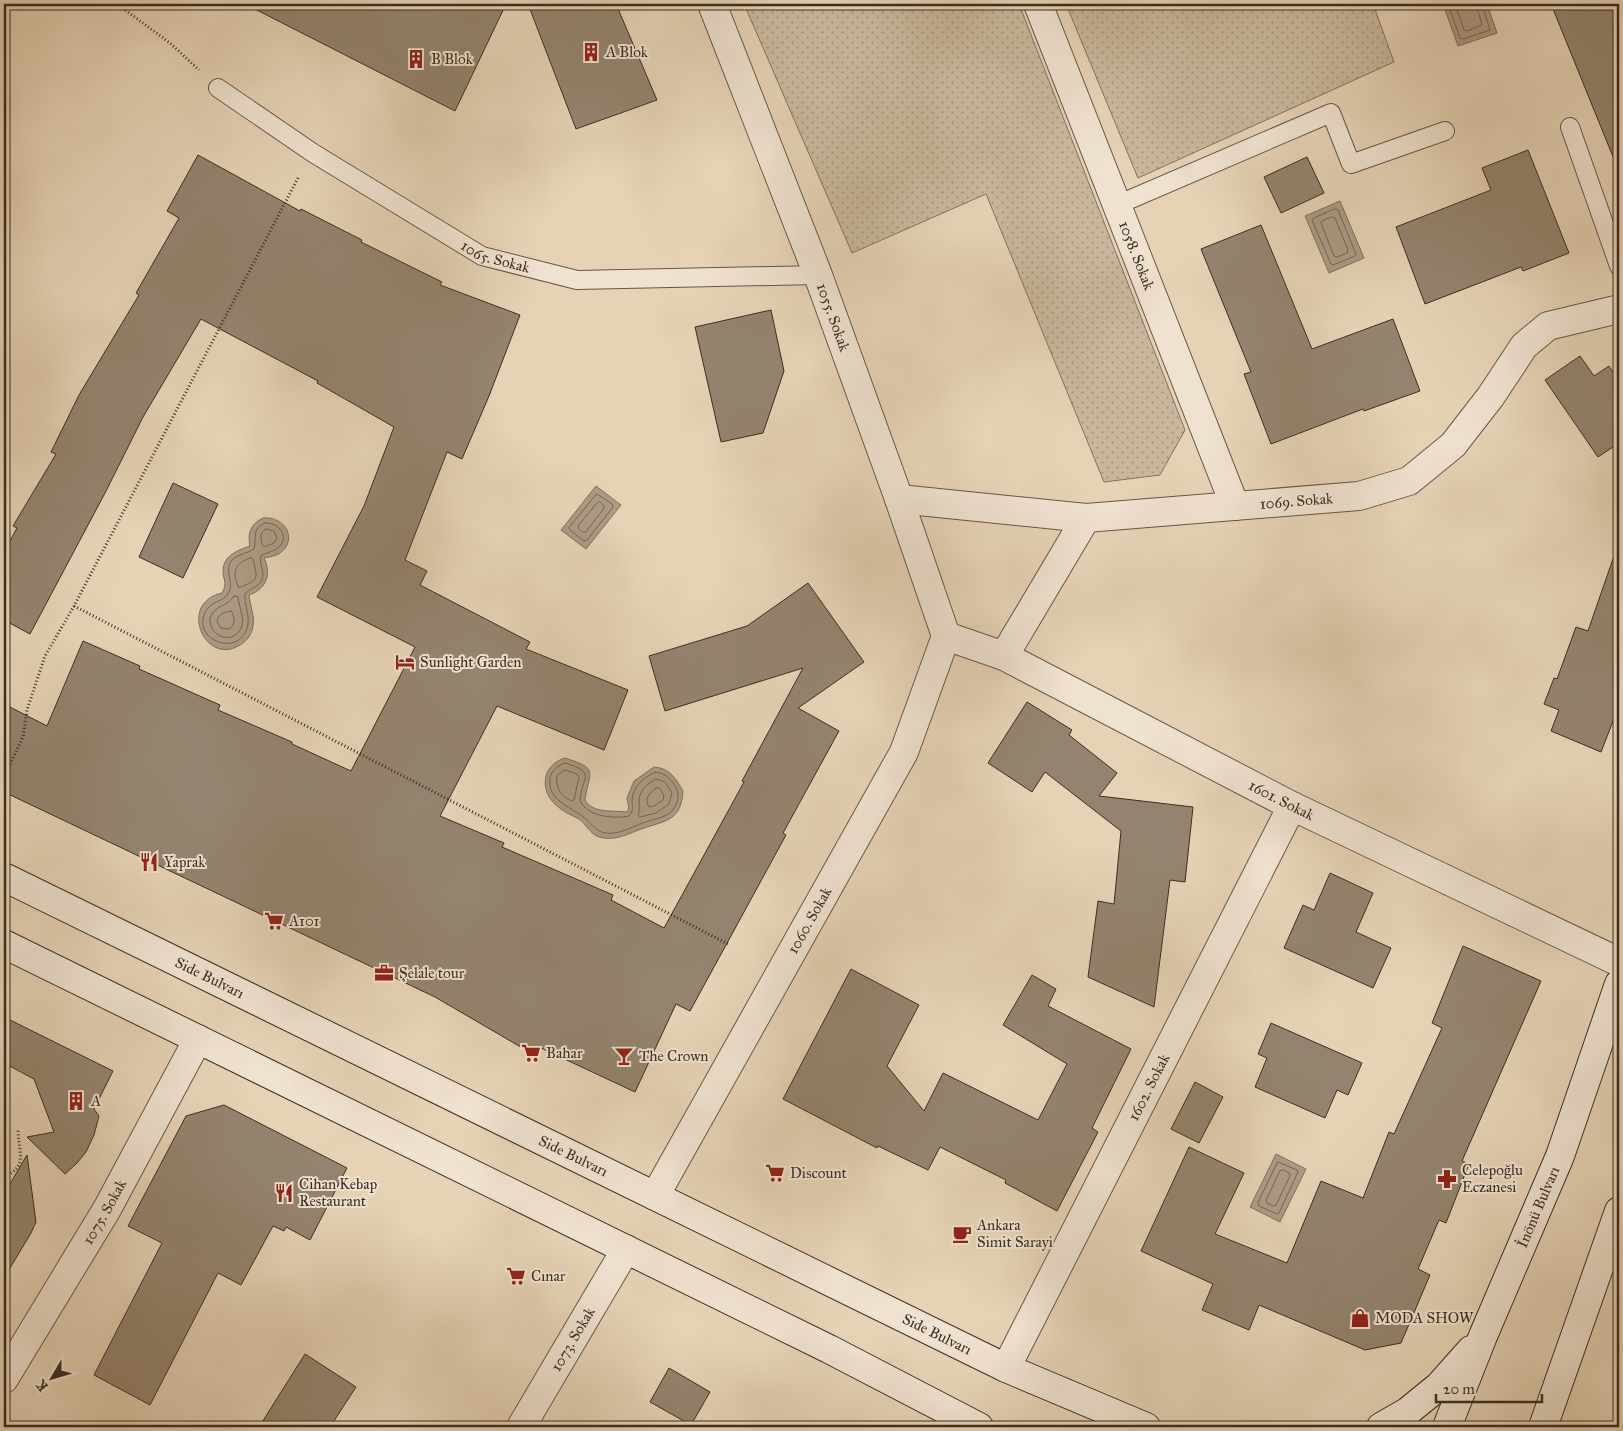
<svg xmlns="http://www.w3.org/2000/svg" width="1623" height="1431" viewBox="0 0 1623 1431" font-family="'IM FELL Great Primer',serif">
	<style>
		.grass { fill: url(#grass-dots); stroke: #827260 }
		.water { fill: #ac9b84; stroke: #7f6f5d }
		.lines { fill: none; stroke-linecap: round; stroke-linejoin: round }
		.shore { stroke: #746454; stroke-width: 1 }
		.building { fill: #94846f; stroke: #3b2e23 }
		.service-casing { stroke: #665748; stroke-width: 20 }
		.minor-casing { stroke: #665748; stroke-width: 30 }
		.secondary-casing { stroke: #3b2e23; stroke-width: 30 }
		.path { stroke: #3b2e23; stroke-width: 3; stroke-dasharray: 1 2.5; stroke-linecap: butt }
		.service { stroke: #efe2d0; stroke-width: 18 }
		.minor { stroke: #efe2d0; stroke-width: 28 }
		.secondary { stroke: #efe2d0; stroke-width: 28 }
		.labels { text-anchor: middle; stroke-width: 4; stroke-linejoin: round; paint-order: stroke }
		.poi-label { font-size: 15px; fill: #3b2e23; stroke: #efe2d0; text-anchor: start }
		.street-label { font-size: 15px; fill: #3b2e23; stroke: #efe2d0 }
	</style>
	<defs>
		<pattern id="grass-dots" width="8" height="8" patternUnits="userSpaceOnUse" patternTransform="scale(1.25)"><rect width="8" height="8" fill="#c9b79d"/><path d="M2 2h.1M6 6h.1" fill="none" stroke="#a49580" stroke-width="1.8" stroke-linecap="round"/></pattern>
	</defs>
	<rect width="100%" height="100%" fill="#e6d3b6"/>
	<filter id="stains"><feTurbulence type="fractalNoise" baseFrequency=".004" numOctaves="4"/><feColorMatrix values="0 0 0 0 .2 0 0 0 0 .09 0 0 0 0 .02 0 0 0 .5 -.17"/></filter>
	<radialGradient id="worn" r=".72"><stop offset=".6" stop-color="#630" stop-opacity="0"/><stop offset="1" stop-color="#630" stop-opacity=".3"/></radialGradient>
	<path class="grass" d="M744 4H1019L1185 430 1160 475 1104 482 986 194 852 253Z
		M1066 4H1373L1394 62 1138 178Z"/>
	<path class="water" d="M1443 4H1487L1497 33 1458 46Z
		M1340 201 1364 258 1329 273 1305 216Z
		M596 486 621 505 586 549 561 530Z
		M263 518C286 516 298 540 280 553 275 556 270 557 264 558 272 575 266 589 249 595 250 606 255 616 253 626 252 634 247 641 240 645 205 667 177 603 222 593 228 582 223 581 223 571 223 555 239 550 250 546 247 533 251 524 263 518Z
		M565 758C600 769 589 771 585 800 593 814 613 810 627 812L629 808 627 798 634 781 654 767C670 768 676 779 683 791 681 818 670 820 647 827 631 832 616 842 599 837 590 834 586 824 579 819 571 815 562 811 556 805 539 790 542 765 565 758Z
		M1276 1154 1306 1169 1280 1222 1250 1207Z"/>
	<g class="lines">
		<path class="shore" d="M1448 4 1460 38 1463 39 1490 30 1482 4
			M1455 4 1464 30 1467 31 1482 25 1476 4
			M1335 209 1338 210 1356 254 1355 256 1333 265 1331 264 1312 220 1314 218Z
			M1332 217 1335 218 1348 250 1347 253 1337 257 1334 256 1321 223 1322 221Z
			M597 494 612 504 613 507 587 540 584 541 570 530 569 528Z
			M600 502 604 506V508L586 532H582L579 529 578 526 597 503Z
			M265 523C278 522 290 536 279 547 274 552 266 552 261 556 258 566 268 574 259 584 254 589 249 589 245 594 244 606 251 617 247 628 239 656 195 642 204 615 209 600 224 603 229 592 234 581 223 569 233 559 239 554 248 553 254 549 257 538 251 529 265 523Z
			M266 529 274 531 277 538 274 543 264 547 262 545C261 538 259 533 266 529Z
			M250 558 253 559C258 580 259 579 239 588 232 572 233 565 250 558Z
			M234 596 238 597C239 606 244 617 242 626 236 645 209 639 210 618 215 604 227 608 234 596Z
			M231 611C235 616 236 625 229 629L221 628 217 622C218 614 224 612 231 611Z
			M565 763C598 773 581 777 580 801 588 817 614 819 629 816 634 810 632 807 632 800 633 786 644 778 655 772 664 773 669 777 674 784 678 791 679 795 677 802 672 818 656 818 643 823 634 826 624 832 614 833 595 835 595 825 582 816 569 806 547 800 550 778 551 771 558 765 565 763Z
			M565 770 577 774 579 777 574 800 572 801C561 797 555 788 557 776Z
			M656 779 665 782 672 793 669 804 656 813 640 817 638 815C640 810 639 807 639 802 639 790 647 784 656 779Z
			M656 788H659L664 795 663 800 654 806 649 807C644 799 649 793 656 788Z
			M1278 1162 1297 1170 1298 1172 1279 1213 1277 1214 1259 1206 1258 1203Z
			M1283 1170 1289 1173 1290 1176 1276 1205 1273 1206 1267 1203 1266 1200 1280 1171Z"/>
	</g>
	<path class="building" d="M245 4H506L455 111Z
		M528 4H616L657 100 576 129Z
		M1551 4H1619V169H1618Z
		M1528 150 1569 253 1523 271 1521 267 1425 304 1396 227 1491 190 1482 168Z
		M198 155 300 211 301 209 362 240 361 242 442 282 440 285 520 315 489 396 462 459 447 452 405 560 427 571 420 585 530 642 526 649 628 690 604 750 497 706 440 816 504 843 502 847 613 895 611 900 664 928 744 782 742 781 803 668 665 711 649 656 747 626 808 583 864 662 798 708 839 731 783 833 786 835 690 1011 676 1004 635 1092 541 1048 531 1053 435 997 4 792V704L47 726 83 641 140 666 139 669 220 705 218 710 292 742V744L351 771 415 647 317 597 364 506 394 427 317 383 318 381 201 319 143 417 105 493 30 634 4 620V552L17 528 13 526 56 454 51 452 79 395 139 295 136 293 179 218 167 211Z
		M1307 157 1324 193 1281 213 1264 177Z
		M1261 225 1312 349 1393 319 1420 391 1364 411 1363 409 1271 444 1244 374 1251 372 1201 249Z
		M771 310 784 371 763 433 721 442 695 327Z
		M1580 356 1594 376 1609 366 1619 381V443L1598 457 1545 380Z
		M173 483 218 504 183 578 139 557Z
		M1615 553 1619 554V706L1601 752 1551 731 1559 710 1544 704 1554 678 1557 679 1576 627 1588 631Z
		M1027 702 1072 730 1069 735 1117 773 1099 796 1193 807 1185 882 1170 880 1154 1007 1088 977 1098 901 1114 904 1121 831 1045 772 1032 792 988 763Z
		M1330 873 1373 893 1356 932 1391 948 1373 988 1284 948 1303 905 1314 910Z
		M1463 946 1541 981 1462 1161 1469 1164 1446 1223 1439 1220 1418 1269 1430 1275 1401 1343 1365 1350 1259 1305 1249 1330 1202 1310 1213 1284 1141 1251 1189 1147 1244 1173 1215 1234 1287 1263 1321 1181 1363 1198 1389 1132 1394 1134 1442 1028 1432 1023Z
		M851 969 919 1005 887 1066 924 1111 943 1073 1038 1120 1067 1064 1003 1025 1032 975 1056 989 1048 1006 1131 1049 1092 1128 1098 1132 1057 1211 1005 1183 1006 1180 940 1147 928 1170 878 1146 877 1148 783 1099Z
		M4 1017 113 1071 94 1109 99 1116 94 1135 86 1152 77 1163 65 1174 27 1137 54 1132 34 1079 4 1063Z
		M1271 1023 1362 1063 1348 1095 1337 1090 1325 1118 1255 1087 1267 1058 1258 1054Z
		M1195 1082 1223 1097 1199 1143 1171 1129Z
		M224 1105 347 1168 310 1240 286 1227 284 1231 273 1226 241 1285 218 1273 150 1405 94 1375 162 1243 128 1226 186 1116Z
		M27 1155 36 1222 31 1233 4 1278V1194Z
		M305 1354 356 1387 330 1427H259Z
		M669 1368 710 1392 691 1425 650 1402Z"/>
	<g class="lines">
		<g class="service-casing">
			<g id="service">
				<path id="s1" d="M218 88 313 153 482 256 577 280 818 275"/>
				<path d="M1570 127 1619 266"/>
				<path d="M1117 205 1331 113 1351 164 1445 131"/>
			</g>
		</g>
		<g class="minor-casing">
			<g id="minor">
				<path id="s2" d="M712 4 818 275 899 499 946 636"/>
				<path id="s3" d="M1038 4 1235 506"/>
				<path id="s4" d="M899 499 1086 518 1359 496 1409 481 1453 445 1491 396 1524 346 1548 326 1619 309"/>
				<path id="s5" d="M946 636 1004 656 1292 806 1619 962"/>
				<path d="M1004 656 1086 518"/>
				<path id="s6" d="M655 1196 904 752 946 636"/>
				<path id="s7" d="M1006 1368 1292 806"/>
				<path id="s8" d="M4 1379 107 1209 198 1039"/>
				<path id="s9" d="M521 1427 626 1249"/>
			</g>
		</g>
		<g class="secondary-casing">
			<g id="secondary">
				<path id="s10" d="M4 877 1006 1368 1146 1427"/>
				<path d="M4 944 829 1349 979 1427"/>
				<path d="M1381 1427 1407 1412 1439 1386 1471 1350"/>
				<path id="s11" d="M1447 1427 1483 1336 1560 1156 1619 984"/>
				<path d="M1543 1427 1619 1211"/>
			</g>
		</g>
		<path class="path" d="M117 4 170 43 199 70
			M74 606 728 944
			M4 777 23 737 27 710 45 656 74 606 299 176
			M4 1176C29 1168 18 1150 18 1130"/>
		<use href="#service" class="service"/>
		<use href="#minor" class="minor"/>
		<use href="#secondary" class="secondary"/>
	</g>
	<defs>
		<g id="building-bare" transform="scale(1.5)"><path d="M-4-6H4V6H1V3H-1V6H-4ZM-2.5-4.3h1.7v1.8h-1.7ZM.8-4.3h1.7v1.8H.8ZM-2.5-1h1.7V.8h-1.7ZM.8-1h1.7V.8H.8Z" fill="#8f2418" stroke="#efe2d0" stroke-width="2.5" paint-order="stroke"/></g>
		<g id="hotel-bare" transform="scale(1.5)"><path d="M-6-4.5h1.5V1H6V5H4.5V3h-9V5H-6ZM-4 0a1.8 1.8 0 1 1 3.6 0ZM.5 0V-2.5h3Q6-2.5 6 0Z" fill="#8f2418" stroke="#efe2d0" stroke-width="2.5" paint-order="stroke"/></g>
		<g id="restaurant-bare" transform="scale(1.5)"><path d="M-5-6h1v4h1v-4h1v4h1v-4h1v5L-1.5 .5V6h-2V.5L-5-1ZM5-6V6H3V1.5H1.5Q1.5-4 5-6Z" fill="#8f2418" stroke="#efe2d0" stroke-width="2.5" paint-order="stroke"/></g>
		<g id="supermarket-bare" transform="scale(1.5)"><path d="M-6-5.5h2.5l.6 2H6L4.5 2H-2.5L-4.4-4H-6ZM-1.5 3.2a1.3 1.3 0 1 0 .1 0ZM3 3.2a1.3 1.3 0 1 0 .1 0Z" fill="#8f2418" stroke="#efe2d0" stroke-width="2.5" paint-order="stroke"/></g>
		<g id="office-bare" transform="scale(1.5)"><path d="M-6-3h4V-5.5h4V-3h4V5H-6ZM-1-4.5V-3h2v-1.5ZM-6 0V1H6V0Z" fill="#8f2418" stroke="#efe2d0" stroke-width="2.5" paint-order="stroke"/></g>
		<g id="bar-bare" transform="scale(1.5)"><path d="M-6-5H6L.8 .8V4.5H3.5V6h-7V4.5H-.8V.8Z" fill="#8f2418" stroke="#efe2d0" stroke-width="2.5" paint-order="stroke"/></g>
		<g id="pharmacy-bare" transform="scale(1.5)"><path d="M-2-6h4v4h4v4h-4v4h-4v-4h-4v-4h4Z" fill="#8f2418" stroke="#efe2d0" stroke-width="2.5" paint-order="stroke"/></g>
		<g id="cafe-bare" transform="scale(1.5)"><path d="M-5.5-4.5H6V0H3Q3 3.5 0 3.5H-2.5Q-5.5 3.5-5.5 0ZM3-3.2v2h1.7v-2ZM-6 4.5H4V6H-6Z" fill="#8f2418" stroke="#efe2d0" stroke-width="2.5" paint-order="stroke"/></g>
		<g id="shop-bare" transform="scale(1.5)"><path d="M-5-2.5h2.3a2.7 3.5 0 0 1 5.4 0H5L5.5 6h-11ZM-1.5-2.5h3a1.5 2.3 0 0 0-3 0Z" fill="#8f2418" stroke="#efe2d0" stroke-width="2.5" paint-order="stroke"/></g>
	</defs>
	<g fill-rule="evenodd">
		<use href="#building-bare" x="591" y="52"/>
		<use href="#building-bare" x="416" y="59"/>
		<use href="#hotel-bare" x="405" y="662"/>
		<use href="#restaurant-bare" x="149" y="862"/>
		<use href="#supermarket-bare" x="274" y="921"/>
		<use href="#office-bare" x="384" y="973"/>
		<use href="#supermarket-bare" x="531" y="1053"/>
		<use href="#bar-bare" x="624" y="1056"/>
		<use href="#building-bare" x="76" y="1101"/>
		<use href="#supermarket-bare" x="775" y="1173"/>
		<use href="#pharmacy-bare" x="1447" y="1179"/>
		<use href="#restaurant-bare" x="284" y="1193"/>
		<use href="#cafe-bare" x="962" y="1234"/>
		<use href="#supermarket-bare" x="516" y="1276"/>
		<use href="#shop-bare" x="1360" y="1318"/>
	</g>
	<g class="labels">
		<g class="poi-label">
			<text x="606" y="57">A Blok</text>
			<text x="431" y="64">B Blok</text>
			<text x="420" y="667">Sunlight Garden</text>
			<text x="164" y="867">Yaprak</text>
			<text x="289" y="926">A101</text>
			<text x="399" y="978">Şelale tour</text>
			<text x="546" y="1058">Bahar</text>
			<text x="639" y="1061">The Crown</text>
			<text x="91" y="1106">A</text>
			<text x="1462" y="1175">Celepoğlu<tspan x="1462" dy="17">Eczanesi</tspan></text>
			<text x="790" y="1178">Discount</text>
			<text x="299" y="1189">Cihan Kebap<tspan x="299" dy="17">Restaurant</tspan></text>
			<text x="977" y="1230">Ankara<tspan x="977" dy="17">Simit Sarayi</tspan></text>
			<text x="531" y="1281">Cınar</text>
			<text x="1375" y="1323">MODA SHOW</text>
		</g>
		<g class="street-label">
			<text dy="5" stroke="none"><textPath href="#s1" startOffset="326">1065. Sokak</textPath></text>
			<text dy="5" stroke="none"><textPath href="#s3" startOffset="270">1058. Sokak</textPath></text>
			<text dy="5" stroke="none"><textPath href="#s2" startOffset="336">1055. Sokak</textPath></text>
			<text dy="5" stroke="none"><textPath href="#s4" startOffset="399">1069. Sokak</textPath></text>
			<text dy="5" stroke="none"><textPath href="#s5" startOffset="374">1601. Sokak</textPath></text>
			<text dy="5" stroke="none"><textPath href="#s6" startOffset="316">1060. Sokak</textPath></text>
			<text dy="5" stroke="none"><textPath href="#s10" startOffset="229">Side Bulvarı</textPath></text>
			<text dy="5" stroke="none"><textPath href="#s7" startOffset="315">1602. Sokak</textPath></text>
			<text dy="5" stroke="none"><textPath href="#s10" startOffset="634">Side Bulvarı</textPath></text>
			<text dy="5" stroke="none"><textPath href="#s11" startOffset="238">İnönü Bulvarı</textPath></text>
			<text dy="5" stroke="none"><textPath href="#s8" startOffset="195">1075. Sokak</textPath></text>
			<text dy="5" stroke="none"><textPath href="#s10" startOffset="1039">Side Bulvarı</textPath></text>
			<text dy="5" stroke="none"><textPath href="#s9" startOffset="102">1073. Sokak</textPath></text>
		</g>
	</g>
	<rect width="1623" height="1431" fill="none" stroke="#e6d3b6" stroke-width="20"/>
	<rect x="5" y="5" width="1613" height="1421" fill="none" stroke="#3b2e23" stroke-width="2.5"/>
	<rect x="10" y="10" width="1603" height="1411" fill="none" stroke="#3b2e23"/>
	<g transform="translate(52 1378) rotate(232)" stroke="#efe2d0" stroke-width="4" paint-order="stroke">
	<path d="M0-4L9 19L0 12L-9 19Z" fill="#3b2e23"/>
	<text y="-8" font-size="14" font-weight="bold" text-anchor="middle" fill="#3b2e23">K</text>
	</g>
	<path d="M1436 1394v8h106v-8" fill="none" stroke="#3b2e23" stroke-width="2.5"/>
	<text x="1443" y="1394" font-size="15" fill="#3b2e23" stroke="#efe2d0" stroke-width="4" paint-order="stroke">20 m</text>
	<rect width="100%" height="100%" filter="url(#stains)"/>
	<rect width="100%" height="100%" fill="url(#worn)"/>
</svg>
